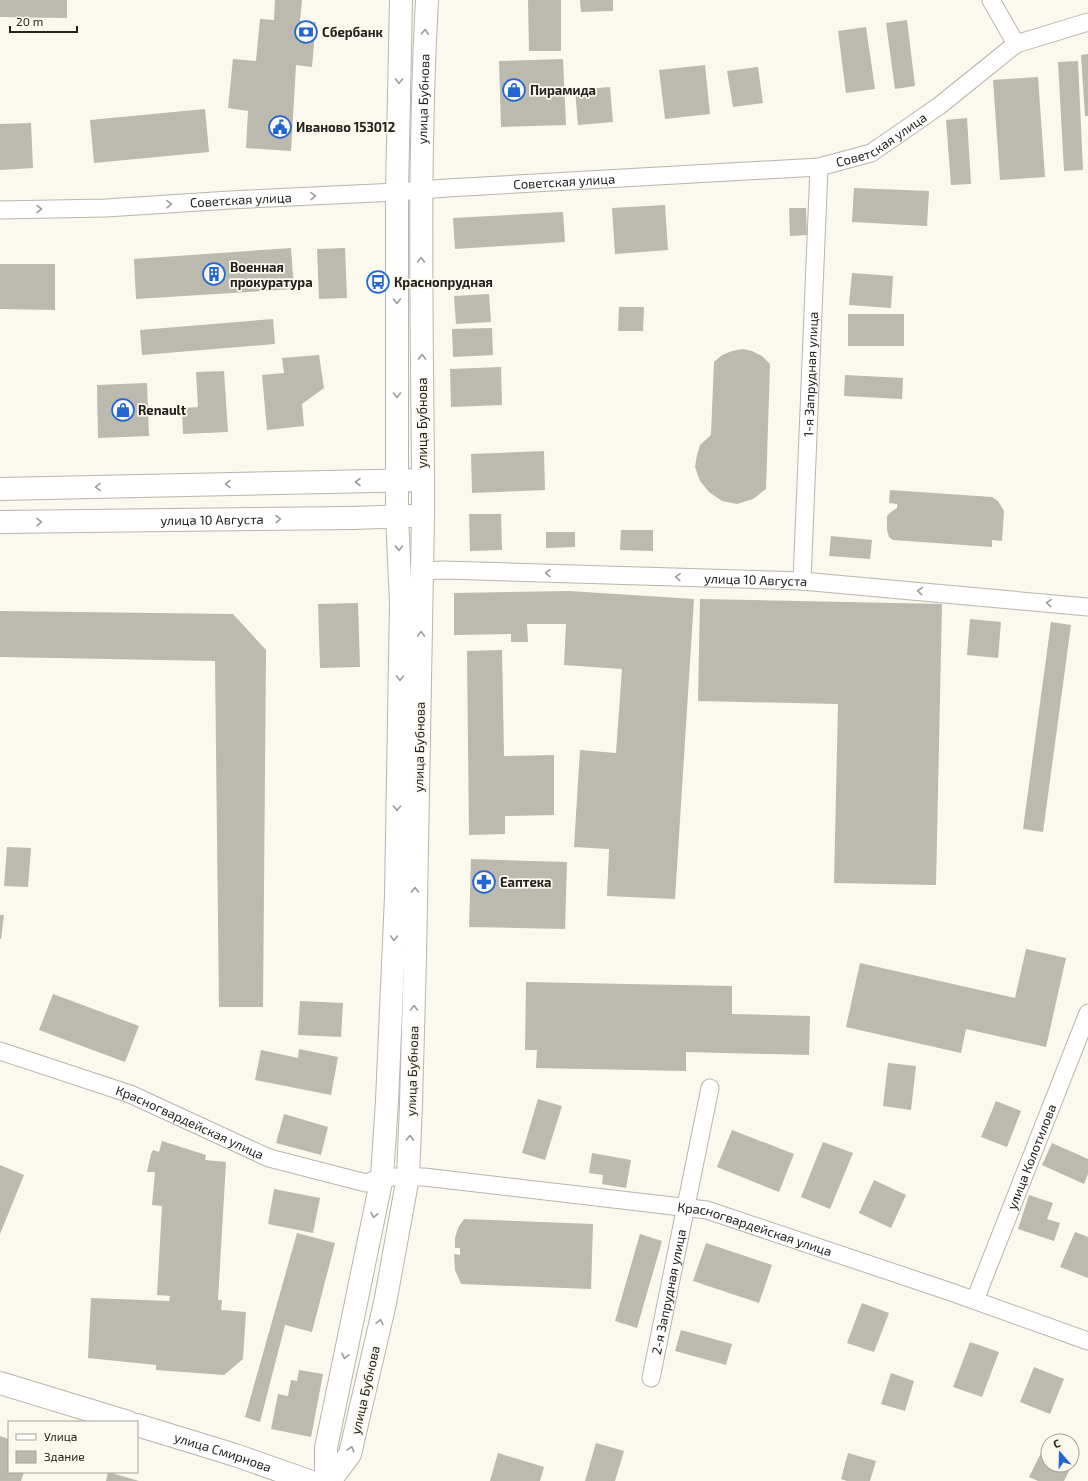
<svg xmlns="http://www.w3.org/2000/svg" width="1088" height="1481" viewBox="0 0 1088 1481" font-family="'Exo 2',sans-serif">
	<style>
		.building { fill: #bcb9af }
		.lines { fill: none; stroke-linecap: round; stroke-linejoin: round }
		.street-casing { stroke: #b8b5ab; stroke-width: 19 }
		.secondary-casing { stroke: #b8b5ab; stroke-width: 24 }
		.highway-casing { stroke: #b8b5ab; stroke-width: 24 }
		.street { stroke: #fff; stroke-width: 17 }
		.secondary { stroke: #fff; stroke-width: 22 }
		.highway { stroke: #fff; stroke-width: 22 }
		.oneway { stroke: #9c9c9a }
		.labels { text-anchor: middle; stroke-width: 3.5; stroke-linejoin: round; paint-order: stroke }
		.poi-label { font-size: 13px; font-weight: bold; fill: #23221e; stroke: #fbf8ee; text-anchor: start }
		.street-label { font-size: 13px; fill: #23221e; stroke: #fbf8ee }
	</style>
	<rect width="100%" height="100%" fill="#fbf8ee"/>
	<path class="building" d="M0 0H67V18L0 17Z
		M275 0H302L300 21 316 22 312 67 296 65 291 151 246 148 248 111 228 108 233 59 256 61 260 19 274 20Z
		M528 0H561V51H529Z
		M580 0H613V11L581 12Z
		M907 20 915 86 895 89 886 23Z
		M866 27 875 89 846 93 838 31Z
		M1088 54V116H1085L1081 55Z
		M563 59 566 125 501 127 499 61Z
		M1078 61 1083 170 1064 171 1058 62Z
		M705 65 710 114 665 119 659 70Z
		M758 67 763 103 733 107 727 71Z
		M1038 77 1045 177 1000 180 993 80Z
		M610 87 613 122 578 125 575 90Z
		M205 109 209 152 94 163 90 120Z
		M967 118 971 184 951 185 946 120Z
		M31 123 33 168 0 170V124Z
		M854 188 929 191 927 226 852 222Z
		M665 205 668 250 615 254 612 208Z
		M789 208H806L807 235 790 236Z
		M563 212 565 242 455 249 453 218Z
		M291 248 294 289 136 299 134 259Z
		M345 248 347 298 319 299 317 249Z
		M0 264H55V310L0 309Z
		M852 273 893 276 891 308 849 305Z
		M489 294 491 322 456 324 454 296Z
		M619 307H644L643 331H618Z
		M848 314H904V346H848Z
		M273 319 275 344 142 355 140 330Z
		M492 328 493 355 453 357 452 329Z
		M743 349 752 351 762 356 770 364 766 489 753 499 737 504 722 501 709 492 700 481 695 467 697 455 700 445 711 435 714 362 722 355 732 351Z
		M319 355 324 388 302 404 304 426 267 430 262 375 284 373 282 358Z
		M501 367 502 405 451 407 450 369Z
		M224 371 228 432 183 434 182 408 198 407 196 372Z
		M845 375 903 378 902 399 844 396Z
		M147 383 149 436 98 438 97 385Z
		M544 451 545 490 472 493 471 454Z
		M890 490 992 497 998 501 1004 511 1002 541 992 540V547L893 540 889 537 887 530V516L891 512 897 508V504L889 503Z
		M469 514H501L502 550 470 551Z
		M621 530H653V551L620 550Z
		M546 532H575V547L546 548Z
		M831 536 872 540 870 559 829 556Z
		M569 591 694 599 675 899 607 896 609 849 574 847 580 750 616 753 622 669 564 665 566 624H527L528 642H511V634L454 635V593Z
		M700 599 942 604 936 885 834 883 838 704 698 701Z
		M358 603 360 667 320 668 318 604Z
		M0 611 233 614 266 650 263 1007H219L215 661 0 657Z
		M970 619 1001 622 998 658 967 655Z
		M1051 622 1071 625 1043 832 1023 829Z
		M502 650 504 756 554 755V815L505 816V834L469 835 467 651Z
		M7 847 31 848 28 887 4 886Z
		M471 859 567 862 565 929 469 927Z
		M0 915H4L1 939H0Z
		M1026 949 1066 958 1046 1047 966 1029 961 1053 846 1027 860 963 1015 998Z
		M526 982 732 986V1014L810 1016 809 1055 686 1052V1071L536 1068 537 1050H525Z
		M53 994 139 1026 125 1062 39 1030Z
		M300 1001 343 1003 341 1037 298 1035Z
		M299 1049 338 1057 331 1095 255 1080 261 1050 298 1058Z
		M888 1063 916 1066 911 1110 883 1106Z
		M538 1099 562 1106 545 1160 522 1153Z
		M996 1101 1021 1111 1007 1147 981 1137Z
		M284 1114 328 1127 321 1155 276 1143Z
		M732 1130 794 1154 779 1192 717 1167Z
		M162 1141 206 1155 205 1160 226 1162 218 1300H222L221 1310 246 1312 243 1359 224 1375 156 1370V1365L88 1358 91 1298 169 1301 170 1296 157 1295 162 1206 152 1205 155 1172H147L151 1154 153 1150 159 1152Z
		M823 1142 853 1153 830 1209 801 1197Z
		M1052 1143 1088 1159V1174L1084 1184 1042 1165Z
		M592 1153 631 1160 626 1188 602 1184 603 1175 589 1173Z
		M0 1165 24 1175 0 1234Z
		M874 1180 906 1195 891 1228 859 1213Z
		M274 1189 320 1198 313 1233 268 1224Z
		M1029 1195 1053 1203 1047 1219 1060 1223 1054 1241 1018 1229Z
		M464 1219 593 1224 591 1289 461 1284 455 1270 454 1254 460 1255V1248H455V1238L458 1228Z
		M1075 1232 1088 1237V1278L1060 1267Z
		M297 1233 335 1243 312 1332 285 1325 260 1422 245 1417Z
		M640 1234 662 1241 637 1328 615 1321Z
		M706 1243 772 1265 759 1303 693 1281Z
		M862 1303 889 1313 874 1352 847 1343Z
		M681 1330 732 1344 726 1365 675 1351Z
		M970 1342 999 1352 982 1397 953 1387Z
		M1034 1367 1064 1379 1050 1414 1020 1402Z
		M299 1370 323 1374 311 1437 271 1429 278 1394 288 1396 291 1380 297 1381Z
		M891 1373 914 1381 905 1411 881 1404Z
		M0 1436 9 1439V1472H24L21 1481H0Z
		M596 1443 624 1451 615 1481H585Z
		M1044 1447 1048 1448V1465H1072L1064 1481H1038L1029 1477Z
		M498 1453 544 1467 540 1481H490Z
		M848 1453 876 1461 870 1481H847L841 1479Z
		M108 1472 139 1481H106Z"/>
	<g class="lines">
		<g class="street-casing">
			<g id="street">
				<path d="M991 0 1016 44"/>
				<path id="s1" d="M0 210 106 208 230 200 397 192 447 188 819 167 871 153 939 106 1016 44 1088 22"/>
				<path id="s2" d="M422 571 444 570 802 581 1088 607"/>
				<path id="s3" d="M802 581 819 167"/>
				<path id="s4" d="M0 1051 130 1094 269 1158 366 1183 382 1177H424L707 1210 951 1292 1088 1341"/>
				<path id="s5" d="M975 1300 1088 1013"/>
				<path id="s6" d="M651 1378 710 1088"/>
			</g>
		</g>
		<g class="secondary-casing">
			<g id="secondary">
				<path id="s7" d="M423 480C422 320 418 160 427 0"/>
				<path id="s8" d="M0 522 352 518 412 516"/>
				<path d="M0 1383 128 1422"/>
				<path id="s9" d="M137 1425 235 1455 309 1481"/>
				<path d="M326 1481V1448L382 1177 387 1101 396 896 401 602 397 516V192L401 0"/>
			</g>
		</g>
		<g class="highway-casing">
			<path id="highway" d="M0 489 423 480V515L415 957 411 1104 408 1177 385 1303 350 1454 330 1481"/>
		</g>
		<use href="#street" class="street"/>
		<use href="#secondary" class="secondary"/>
		<use href="#highway" class="highway"/>
	</g>
	<defs><path id="oneway-chevron" d="M-2-3.5L2.5 0L-2 3.5" fill="none" stroke-width="1.6" stroke-linecap="round" stroke-linejoin="round"/></defs>
	<g class="oneway">
		<use href="#oneway-chevron" transform="translate(425 32) rotate(-87)"/>
		<use href="#oneway-chevron" transform="translate(399 81) rotate(91)"/>
		<use href="#oneway-chevron" transform="translate(313 196) rotate(-2)"/>
		<use href="#oneway-chevron" transform="translate(169 204) rotate(-4)"/>
		<use href="#oneway-chevron" transform="translate(39 209) rotate(-1)"/>
		<use href="#oneway-chevron" transform="translate(421 260) rotate(-90)"/>
		<use href="#oneway-chevron" transform="translate(397 301) rotate(90)"/>
		<use href="#oneway-chevron" transform="translate(422 357) rotate(-90)"/>
		<use href="#oneway-chevron" transform="translate(397 395) rotate(90)"/>
		<use href="#oneway-chevron" transform="translate(358 482) rotate(180)"/>
		<use href="#oneway-chevron" transform="translate(228 484) rotate(179)"/>
		<use href="#oneway-chevron" transform="translate(98 487) rotate(179)"/>
		<use href="#oneway-chevron" transform="translate(278 519) rotate(-1)"/>
		<use href="#oneway-chevron" transform="translate(39 522) rotate(-1)"/>
		<use href="#oneway-chevron" transform="translate(399 548) rotate(88)"/>
		<use href="#oneway-chevron" transform="translate(548 573) rotate(-178)"/>
		<use href="#oneway-chevron" transform="translate(678 577) rotate(-178)"/>
		<use href="#oneway-chevron" transform="translate(920 591) rotate(-175)"/>
		<use href="#oneway-chevron" transform="translate(1049 603) rotate(-175)"/>
		<use href="#oneway-chevron" transform="translate(421 634) rotate(-89)"/>
		<use href="#oneway-chevron" transform="translate(400 678) rotate(91)"/>
		<use href="#oneway-chevron" transform="translate(397 808) rotate(91)"/>
		<use href="#oneway-chevron" transform="translate(415 890) rotate(-90)"/>
		<use href="#oneway-chevron" transform="translate(394 938) rotate(92)"/>
		<use href="#oneway-chevron" transform="translate(414 1008) rotate(-89)"/>
		<use href="#oneway-chevron" transform="translate(410 1138) rotate(-87)"/>
		<use href="#oneway-chevron" transform="translate(374 1215) rotate(102)"/>
		<use href="#oneway-chevron" transform="translate(380 1322) rotate(-77)"/>
		<use href="#oneway-chevron" transform="translate(345 1356) rotate(102)"/>
		<use href="#oneway-chevron" transform="translate(351 1449) rotate(-75)"/>
	</g>
	<defs>
		<g id="bank-ring" transform="scale(1.15)"><circle r="9.5" fill="#fbf8ee" stroke="#2365d1" stroke-width="1.5"/><path d="M-6-4H6V4H-6ZM0-2.3a2.3 2.3 0 1 0 0 4.6a2.3 2.3 0 1 0 0-4.6Z" fill="#2365d1"/></g>
		<g id="shop-ring" transform="scale(1.15)"><circle r="9.5" fill="#fbf8ee" stroke="#2365d1" stroke-width="1.5"/><path d="M-5-2.5h2.3a2.7 3.5 0 0 1 5.4 0H5L5.5 6h-11ZM-1.5-2.5h3a1.5 2.3 0 0 0-3 0Z" fill="#2365d1"/></g>
		<g id="civic-ring" transform="scale(1.15)"><circle r="9.5" fill="#fbf8ee" stroke="#2365d1" stroke-width="1.5"/><path d="M-.6-6.5H3V-4.5H.6V-3L4-1V1h2V6H-6V1h2V-1L-.6-3ZM-1.2 2.5V6h2.4V2.5Z" fill="#2365d1"/></g>
		<g id="building-ring" transform="scale(1.15)"><circle r="9.5" fill="#fbf8ee" stroke="#2365d1" stroke-width="1.5"/><path d="M-4-6H4V6H1V3H-1V6H-4ZM-2.5-4.3h1.7v1.8h-1.7ZM.8-4.3h1.7v1.8H.8ZM-2.5-1h1.7V.8h-1.7ZM.8-1h1.7V.8H.8Z" fill="#2365d1"/></g>
		<g id="bus-ring" transform="scale(1.15)"><circle r="9.5" fill="#fbf8ee" stroke="#2365d1" stroke-width="1.5"/><path d="M-5-6H5V4H4V6H2V4H-2V6H-4V4H-5ZM-3.5-4V0h7V-4ZM-3.5 1.2v1.5H-2V1.2ZM2 1.2v1.5H3.5V1.2Z" fill="#2365d1"/></g>
		<g id="pharmacy-ring" transform="scale(1.15)"><circle r="9.5" fill="#fbf8ee" stroke="#2365d1" stroke-width="1.5"/><path d="M-2-6h4v4h4v4h-4v4h-4v-4h-4v-4h4Z" fill="#2365d1"/></g>
	</defs>
	<g fill-rule="evenodd">
		<use href="#bank-ring" x="306" y="32"/>
		<use href="#shop-ring" x="514" y="90"/>
		<use href="#civic-ring" x="280" y="127"/>
		<use href="#building-ring" x="214" y="274"/>
		<use href="#bus-ring" x="378" y="282"/>
		<use href="#shop-ring" x="123" y="410"/>
		<use href="#pharmacy-ring" x="484" y="882"/>
	</g>
	<g class="labels">
		<g class="poi-label">
			<text x="322" y="37">Сбербанк</text>
			<text x="530" y="95">Пирамида</text>
			<text x="296" y="132">Иваново 153012</text>
			<text x="230" y="272">Военная<tspan x="230" dy="15">прокуратура</tspan></text>
			<text x="394" y="287">Краснопрудная</text>
			<text x="138" y="415">Renault</text>
			<text x="500" y="887">Еаптека</text>
		</g>
		<g class="street-label">
			<text dy="5" stroke="none"><textPath href="#s7" startOffset="381">улица Бубнова</textPath></text>
			<text dy="5" stroke="none"><textPath href="#s1" startOffset="889">Советская улица</textPath></text>
			<text dy="5" stroke="none"><textPath href="#s1" startOffset="565">Советская улица</textPath></text>
			<text dy="5" stroke="none"><textPath href="#s1" startOffset="241">Советская улица</textPath></text>
			<text dy="5" stroke="none"><textPath href="#s3" startOffset="207">1-я Запрудная улица</textPath></text>
			<text transform="translate(422 423) rotate(-90)" y="5">улица Бубнова</text>
			<text dy="5" stroke="none"><textPath href="#s8" startOffset="212">улица 10 Августа</textPath></text>
			<text dy="5" stroke="none"><textPath href="#s2" startOffset="334">улица 10 Августа</textPath></text>
			<text transform="translate(419 747) rotate(-89)" y="5">улица Бубнова</text>
			<text transform="translate(412 1071) rotate(-88)" y="5">улица Бубнова</text>
			<text dy="5" stroke="none"><textPath href="#s4" startOffset="203">Красногвардейская улица</textPath></text>
			<text dy="5" stroke="none"><textPath href="#s5" startOffset="154">улица Колотилова</textPath></text>
			<text dy="5" stroke="none"><textPath href="#s4" startOffset="785">Красногвардейская улица</textPath></text>
			<text dy="5" stroke="none"><textPath href="#s6" startOffset="88">2-я Запрудная улица</textPath></text>
			<text transform="translate(365 1390) rotate(-77)" y="5">улица Бубнова</text>
			<text dy="5" stroke="none"><textPath href="#s9" startOffset="90">улица Смирнова</textPath></text>
		</g>
	</g>
	<rect x="8" y="1421" width="130" height="52" fill="#fbf8ee" stroke="#a5a29b"/>
	<rect x="16" y="1434" width="20" height="6" fill="#ffffff" stroke="#a5a29b"/>
	<text x="44" y="1441" font-size="12" fill="#23221e">Улица</text>
	<rect x="16" y="1451" width="20" height="12" fill="#bcb9af" stroke="#a5a29b"/>
	<text x="44" y="1461" font-size="12" fill="#23221e">Здание</text>
	<g transform="translate(1060 1453) rotate(340)"><circle r="19" fill="#fbf8ee" stroke="#a5a29b"/>
	<path d="M0-3L7 15L0 10L-7 15Z" fill="#2365d1"/>
	<text y="-6" font-size="11" font-weight="bold" text-anchor="middle" fill="#23221e">С</text>
	</g>
	<path d="M10 26v6h67v-6" fill="none" stroke="#23221e" stroke-width="2"/>
	<text x="16" y="26" font-size="12" fill="#23221e" stroke="#fbf8ee" stroke-width="3" paint-order="stroke">20 m</text>
</svg>
